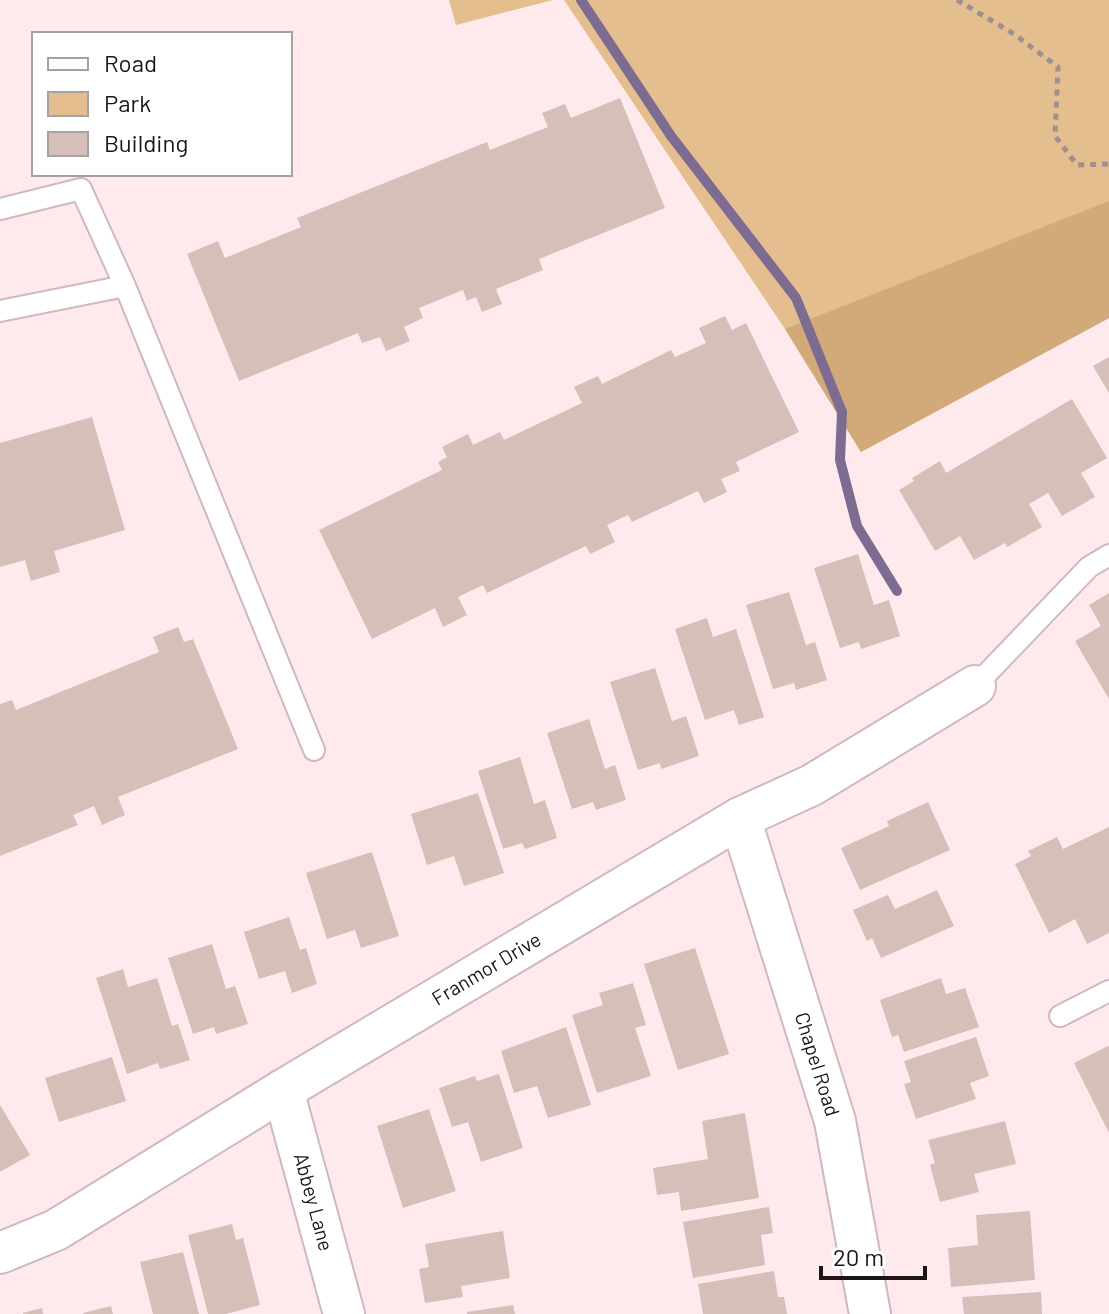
<svg xmlns="http://www.w3.org/2000/svg" width="1109" height="1314" viewBox="0 0 1109 1314" font-family="Barlow,sans-serif">
	<style>
		.green { fill: #e5be8f }
		.forest { fill: #d2a978 }
		.lines { fill: none; stroke-linecap: round; stroke-linejoin: round }
		.stream { stroke: #7d6b91; stroke-width: 10 }
		.building { fill: #d6bfb8 }
		.service-casing { stroke: #d0b9bc; stroke-width: 24 }
		.minor-casing { stroke: #d0b9bc; stroke-width: 44 }
		.path { stroke: #9e8f91; stroke-width: 5; stroke-dasharray: 6 6; stroke-linecap: butt }
		.service { stroke: #fff; stroke-width: 20 }
		.minor { stroke: #fff; stroke-width: 40 }
		.labels { text-anchor: middle; stroke-width: 6; stroke-linejoin: round; paint-order: stroke }
		.street-label { font-size: 20px; fill: #1c1416; stroke: #fff }
	</style>
	<rect width="100%" height="100%" fill="#feeaed"/>
	<path class="green" d="M449 0H553L456 25Z
		M564 0H1109V318L861 452 785 329Z"/>
	<path class="forest" d="M1109 201V318L861 452 785 329Z"/>
	<g class="lines">
		<path class="stream" d="M581 0 671 136 796 298 842 412 840 460 857 526 897 591"/>
	</g>
	<path class="building" d="M620 98 665 208 539 259 543 270 496 289 502 304 482 312 476 297 467 301 463 290 419 308 423 318 404 327 410 341 386 351 380 337 362 343 358 333 239 381 187 254 218 241 225 258 301 227 297 218 487 142 490 150 548 127 542 113 565 104 571 118Z
		M725 316 732 330 746 323 799 432 736 462 740 471 721 479 727 492 704 503 698 491 632 522 628 515 607 525 615 542 590 554 586 546 487 593 483 585 458 597 467 615 443 627 435 608 372 639 319 530 442 470 438 462 447 457 442 447 468 434 473 445 500 432 504 440 582 403 574 387 598 376 602 384 671 350 675 357 706 343 699 328Z
		M1109 357V393L1093 366Z
		M1072 399 1107 458 1081 473 1095 497 1062 516 1048 493 1029 504 1042 527 1007 547 1005 543 974 560 960 536 935 551 899 490 914 481 912 478 940 461 946 473Z
		M92 417 125 530 54 551 60 572 31 581 25 560 0 567V443Z
		M858 554 874 605 889 600 900 636 861 649 859 642 840 648 814 568Z
		M789 592 806 645 815 642 827 680 796 690 794 683 773 689 746 605Z
		M1109 593V699L1075 641 1101 626 1089 605Z
		M707 618 713 637 736 629 764 717 739 725 734 710 705 720 675 629Z
		M178 627 184 642 193 639 238 749 118 797 125 815 102 825 94 806 73 815 78 825 0 856V704L12 700 16 710 159 652 153 637Z
		M655 668 672 721 686 716 699 756 661 769 660 763 638 770 610 682Z
		M589 719 605 769 615 765 626 800 596 810 593 802 572 809 547 733Z
		M520 757 534 804 545 800 557 838 525 849 522 843 503 849 478 771Z
		M478 793 504 873 464 886 454 856 427 865 411 814Z
		M928 802 950 850 860 890 841 848 889 826 887 821Z
		M1109 827V933L1087 944 1075 919 1049 933 1015 864 1031 856 1028 851 1057 837 1063 849Z
		M372 852 399 936 361 948 355 930 327 939 306 873Z
		M937 890 954 926 881 958 872 938 867 941 853 910 888 895 895 909Z
		M289 917 300 950 306 948 317 984 292 993 285 971 259 979 244 932Z
		M212 944 226 989 235 986 248 1024 216 1034 214 1027 193 1034 168 958Z
		M695 948 729 1054 678 1070 644 964Z
		M123 969 128 987 157 978 172 1026 178 1024 190 1060 160 1069 158 1063 127 1074 96 978Z
		M941 978 946 994 965 988 979 1027 904 1052 898 1035 892 1037 880 1000Z
		M633 983 646 1025 635 1028 651 1076 597 1093 572 1015 603 1005 599 993Z
		M566 1027 591 1105 548 1118 537 1086 514 1093 501 1051Z
		M976 1037 989 1076 970 1083 976 1099 916 1119 904 1084 911 1082 904 1061Z
		M1108 1046 1109 1047V1133L1074 1063Z
		M112 1057 126 1101 59 1122 45 1078Z
		M499 1074 523 1148 481 1162 468 1122 452 1127 439 1088 475 1076 477 1081Z
		M0 1105 30 1155 0 1172Z
		M429 1109 456 1191 403 1208 377 1126Z
		M745 1113 759 1198 681 1211 679 1192 657 1195 653 1168 708 1159 702 1121Z
		M1005 1121 1016 1164 974 1174 979 1192 940 1202 930 1165 935 1163 928 1140Z
		M769 1207 773 1233 761 1235 765 1265 693 1278 683 1222Z
		M1030 1211 1035 1280 951 1287 948 1248 978 1245 976 1215Z
		M232 1224 236 1240 243 1238 260 1305 226 1314H208L188 1235Z
		M503 1231 510 1278 461 1286 463 1297 425 1303 419 1269 429 1267 425 1244Z
		M183 1252 199 1314H153L140 1262Z
		M774 1271 778 1297H784L787 1314H703L698 1284Z
		M1041 1292 1042 1314H964L962 1297Z
		M513 1305 515 1314H467V1312Z
		M111 1306 113 1314H83V1313Z
		M42 1308 43 1314H23V1313Z"/>
	<g class="lines">
		<g class="service-casing">
			<path id="service" d="M0 209 81 189 125 286
				M0 311 125 286 314 750
				M975 686 1089 567 1109 555
				M1060 1016 1109 991"/>
		</g>
		<g class="minor-casing">
			<g id="minor">
				<path id="s1" d="M740 818 835 1121 870 1314"/>
				<path id="s2" d="M283 1090 344 1314"/>
				<path id="s3" d="M0 1253 56 1230 283 1090 740 818 812 785 975 686"/>
			</g>
		</g>
		<path class="path" d="M957 0 1014 34 1058 67 1055 136 1077 165 1109 164"/>
		<use href="#service" class="service"/>
		<use href="#minor" class="minor"/>
	</g>
	<g class="labels">
		<g class="street-label">
			<text dy="7" stroke="none"><textPath href="#s3" startOffset="564">Franmor Drive</textPath></text>
			<text dy="7" stroke="none"><textPath href="#s1" startOffset="258">Chapel Road</textPath></text>
			<text dy="7" stroke="none"><textPath href="#s2" startOffset="116">Abbey Lane</textPath></text>
		</g>
	</g>
	<rect x="32" y="32" width="260" height="144" fill="#ffffff" stroke="#a4a1a2" stroke-width="2"/>
	<rect x="48" y="58" width="40" height="12" fill="#ffffff" stroke="#a4a1a2" stroke-width="2"/>
	<text x="104" y="72" font-size="24" fill="#1c1416">Road</text>
	<rect x="48" y="92" width="40" height="24" fill="#e5be8f" stroke="#a4a1a2" stroke-width="2"/>
	<text x="104" y="112" font-size="24" fill="#1c1416">Park</text>
	<rect x="48" y="132" width="40" height="24" fill="#d6bfb8" stroke="#a4a1a2" stroke-width="2"/>
	<text x="104" y="152" font-size="24" fill="#1c1416">Building</text>
	<path d="M821 1266v12h104v-12" fill="none" stroke="#1c1416" stroke-width="4"/>
	<text x="833" y="1266" font-size="24" fill="#1c1416" stroke="#ffffff" stroke-width="6" paint-order="stroke">20 m</text>
</svg>
